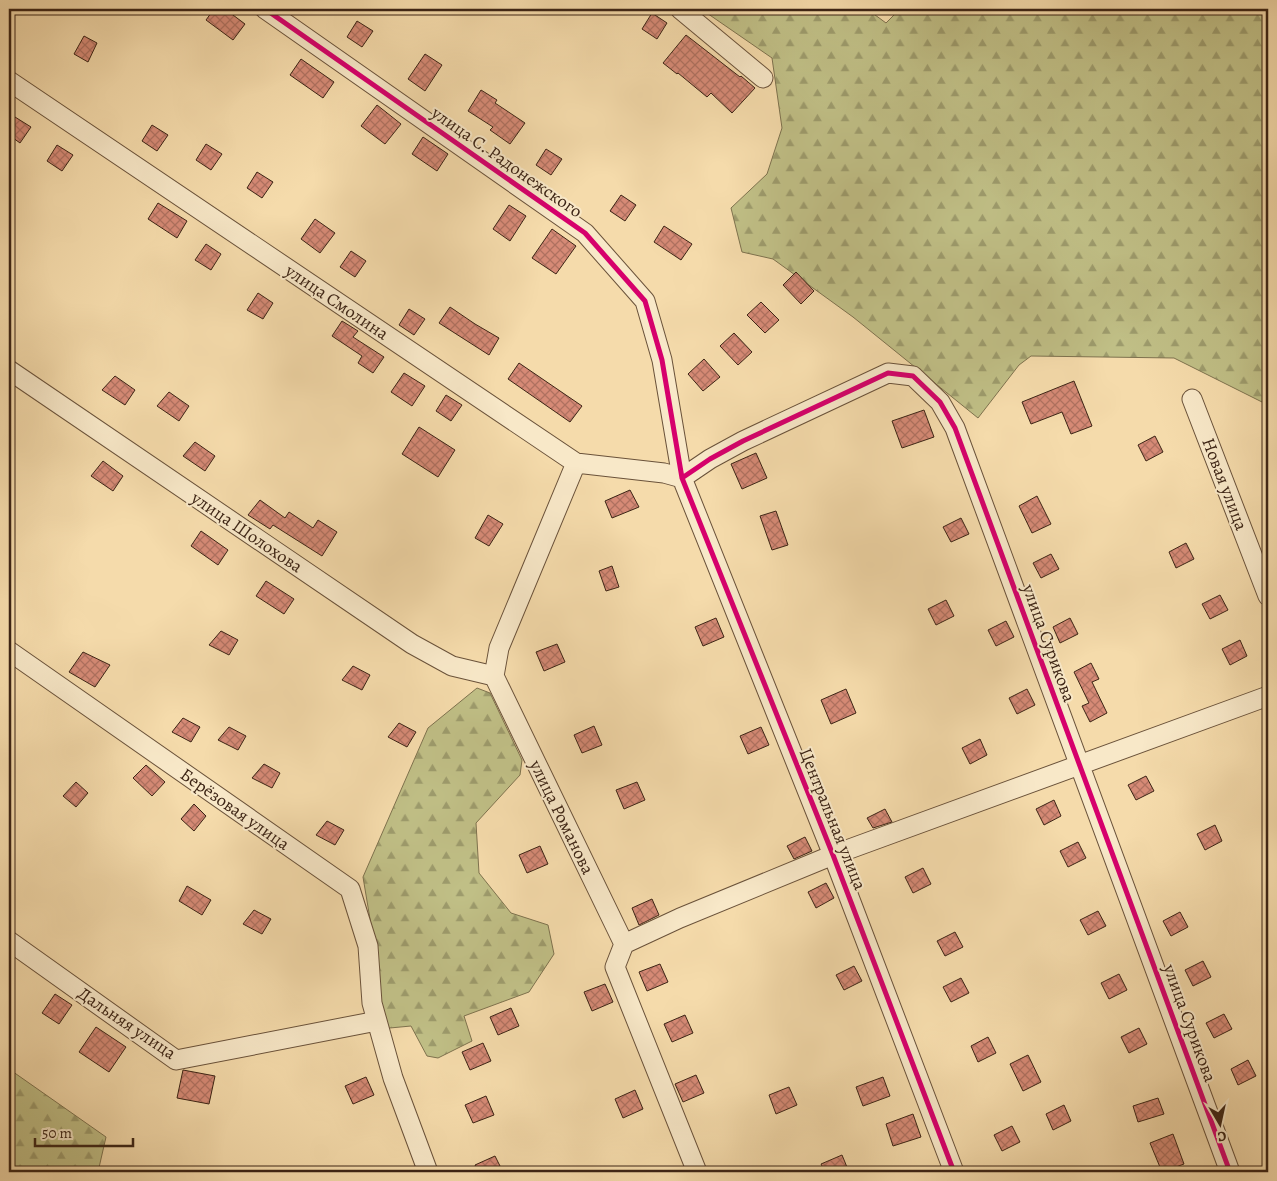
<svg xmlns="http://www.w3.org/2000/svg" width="1277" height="1181" viewBox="0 0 1277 1181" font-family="Alegreya,serif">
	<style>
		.forest { fill: url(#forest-firs); stroke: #7e724e }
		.building { fill: url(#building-cross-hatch); stroke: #3c2415 }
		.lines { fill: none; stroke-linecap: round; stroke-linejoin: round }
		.minor-casing { stroke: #6a523a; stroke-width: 21 }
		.minor { stroke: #f8e8c8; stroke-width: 19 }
		.cycleway-casing { stroke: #f8e8c8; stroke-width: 8 }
		.cycleway { stroke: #d6006c; stroke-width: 5 }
		.labels { text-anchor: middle; stroke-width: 4; stroke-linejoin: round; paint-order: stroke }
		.street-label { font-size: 18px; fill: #3c2415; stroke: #f8e8c8 }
	</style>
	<defs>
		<pattern id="forest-firs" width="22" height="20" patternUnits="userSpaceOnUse" patternTransform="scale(1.25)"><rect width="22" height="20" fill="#c0bf86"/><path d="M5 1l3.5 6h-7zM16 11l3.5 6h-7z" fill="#9d9b6c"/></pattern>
		<pattern id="building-cross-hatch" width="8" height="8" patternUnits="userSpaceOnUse" patternTransform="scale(1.25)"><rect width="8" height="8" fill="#d68a76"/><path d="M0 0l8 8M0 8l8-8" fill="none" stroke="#af7160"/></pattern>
	</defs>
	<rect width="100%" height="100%" fill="#f5dbab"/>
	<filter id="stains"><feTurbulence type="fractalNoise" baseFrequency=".004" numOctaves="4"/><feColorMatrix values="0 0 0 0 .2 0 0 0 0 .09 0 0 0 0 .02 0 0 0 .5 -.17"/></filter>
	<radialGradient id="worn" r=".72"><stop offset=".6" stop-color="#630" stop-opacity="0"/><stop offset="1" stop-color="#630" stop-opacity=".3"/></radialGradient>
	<path class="forest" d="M701 9H867L886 23 900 9H1268V405L1174 358 1031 356 1019 365 978 418 853 317 773 259 742 252 731 208 767 174 782 128 772 58Z
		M477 688 490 693 522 760 520 775 476 823 479 873 511 913 548 925 554 954 529 992 464 1016 472 1041 438 1058 427 1056 411 1026 379 1029 372 931 363 877 428 728Z
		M9 1069 106 1137 98 1172H9Z"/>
	<path class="building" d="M214 9H225L245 24 233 40 206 20Z
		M652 13 667 23 657 39 642 29Z
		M357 21 373 31 362 47 347 37Z
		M686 35 740 77 741 76 755 88 732 113 711 93 707 97 678 73 677 74 663 63Z
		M84 36 97 43 88 62 74 54Z
		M425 54 442 65 425 91 408 79Z
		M301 59 334 82 323 98 290 75Z
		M481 90 497 100 495 103 525 123 510 144 490 130 493 127 468 111Z
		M377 105 401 124 385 144 361 126Z
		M15 117 31 127 20 143 9 135V126Z
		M152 125 168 135 157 151 142 141Z
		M423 137 448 154 437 171 412 154Z
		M206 144 222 154 211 170 196 160Z
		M57 145 73 155 62 171 47 161Z
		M546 149 562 159 551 175 536 165Z
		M257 172 273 182 262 198 247 188Z
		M621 195 636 205 625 221 610 211Z
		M158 203 187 221 177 238 148 219Z
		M509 205 526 216 510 241 493 229Z
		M315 219 335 233 320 253 301 239Z
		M664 226 692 244 681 260 654 242Z
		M552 229 576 246 556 274 532 258Z
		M206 244 221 254 211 270 195 260Z
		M351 251 366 261 355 277 340 267Z
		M796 272 814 291 801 304 783 285Z
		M258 293 273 303 263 319 247 310Z
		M761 302 779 320 765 333 747 315Z
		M450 307 475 324 499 338 489 355 439 323Z
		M409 309 425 319 414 335 399 325Z
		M342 321 358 331 353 337 384 357 373 373 358 363 362 356 332 336Z
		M734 333 752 352 738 365 720 346Z
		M704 359 720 377 703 391 688 374Z
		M519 363 582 406 570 422 508 379Z
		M404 373 425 386 412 406 391 392Z
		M115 376 135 390 125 405 102 390Z
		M1074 381 1092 426 1071 434 1062 412 1031 424 1022 402Z
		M169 392 189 406 179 421 157 406Z
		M446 395 462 405 451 421 436 411Z
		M924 410 934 437 902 448 892 421Z
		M419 427 455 450 438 477 402 454Z
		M1155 436 1163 452 1146 461 1138 445Z
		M195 442 215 456 205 471 183 456Z
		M756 453 767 478 742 489 731 464Z
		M103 461 123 476 113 491 91 476Z
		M630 490 639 507 612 518 605 501Z
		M1037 496 1051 524 1032 533 1019 506Z
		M260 500 285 518 289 512 313 528 318 520 337 532 322 556 273 525 270 529 248 515Z
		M776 511 788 545 772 550 760 516Z
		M488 515 503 524 489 546 475 538Z
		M961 518 969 534 951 542 943 527Z
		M201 531 228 550 218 565 191 546Z
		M1186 543 1194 559 1176 568 1169 552Z
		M1051 554 1059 569 1041 578 1033 563Z
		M612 566 619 587 606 591 599 571Z
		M266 581 294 599 284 614 256 596Z
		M1220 595 1228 610 1210 619 1202 604Z
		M946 600 954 616 936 625 928 609Z
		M716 618 724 637 703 646 695 627Z
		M1070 618 1078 634 1060 643 1053 627Z
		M1006 621 1014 637 996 646 988 630Z
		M221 631 238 640 229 655 209 645Z
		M1240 640 1247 656 1230 665 1222 649Z
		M557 644 565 662 544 671 536 652Z
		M83 652 110 665 95 687 69 672Z
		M1091 663 1099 679 1092 682 1107 713 1090 722 1082 706 1089 703 1074 672Z
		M353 666 370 675 362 690 342 680Z
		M846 689 856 713 831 724 821 700Z
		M1027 689 1035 705 1017 714 1009 698Z
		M183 718 200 727 191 742 172 732Z
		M399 723 416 732 407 747 388 737Z
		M594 726 602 745 582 753 574 735Z
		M229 727 246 736 238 750 218 740Z
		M761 727 769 745 748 754 740 736Z
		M980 739 987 755 970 764 962 748Z
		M264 764 280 773 272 788 252 778Z
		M146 765 165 782 152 796 133 778Z
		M1146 776 1154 791 1136 800 1128 785Z
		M76 782 88 793 76 807 63 796Z
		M637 782 645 800 624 809 616 790Z
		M1054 800 1061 816 1044 825 1036 809Z
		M194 804 206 816 194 831 181 819Z
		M885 809 892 822 873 828 867 818Z
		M327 821 344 830 335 845 316 835Z
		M1215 825 1222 841 1205 850 1197 834Z
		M805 837 812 851 794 859 787 846Z
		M1078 842 1086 858 1068 867 1060 851Z
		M540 846 548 864 527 873 519 855Z
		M923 868 931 884 913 893 905 877Z
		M826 883 834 898 816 908 808 892Z
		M187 886 211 900 202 915 179 901Z
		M652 899 659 915 639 925 632 908Z
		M254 910 271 919 262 934 243 924Z
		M1098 911 1106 926 1088 935 1080 920Z
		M1180 912 1188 927 1171 936 1163 921Z
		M955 932 963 947 945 956 937 941Z
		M1203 961 1211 977 1193 986 1185 970Z
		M660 964 668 982 647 991 639 972Z
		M854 966 862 981 844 990 836 975Z
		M1119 974 1127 990 1109 999 1101 983Z
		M961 978 969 993 951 1002 943 987Z
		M605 984 613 1002 592 1011 584 992Z
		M55 994 72 1005 59 1024 42 1013Z
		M511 1008 519 1026 498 1035 490 1017Z
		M1224 1014 1232 1029 1214 1038 1206 1023Z
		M685 1015 693 1033 672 1042 664 1024Z
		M96 1027 126 1047 109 1072 79 1052Z
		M1139 1028 1147 1044 1129 1053 1121 1037Z
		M988 1037 996 1053 978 1062 971 1046Z
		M483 1043 491 1061 470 1070 462 1052Z
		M1028 1055 1041 1082 1023 1091 1010 1064Z
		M1248 1060 1256 1076 1238 1085 1231 1069Z
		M183 1070 215 1076 209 1104 177 1098Z
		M696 1075 704 1093 683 1102 675 1084Z
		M366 1077 374 1095 353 1104 345 1086Z
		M883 1077 890 1096 863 1106 856 1087Z
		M789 1087 797 1105 776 1114 769 1095Z
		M635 1090 643 1109 623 1118 615 1099Z
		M486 1096 494 1115 473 1123 465 1105Z
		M1158 1098 1164 1114 1138 1122 1133 1106Z
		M1064 1105 1071 1121 1053 1130 1046 1114Z
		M913 1114 921 1137 893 1146 886 1124Z
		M1012 1126 1020 1142 1002 1151 994 1135Z
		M1173 1134 1184 1164 1162 1172 1150 1143Z
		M842 1155 849 1172H825L821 1164Z
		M495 1156 503 1172H478L475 1165Z"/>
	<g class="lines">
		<g class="minor-casing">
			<path id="minor" d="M265 9 585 233 645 301 662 360 682 478 833 855 954 1172
				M680 9 763 78
				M9 81 576 463 664 473 682 478
				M9 370 412 644 452 666 494 676
				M1192 399 1268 596
				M576 463 499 648 494 676 624 944 615 967 697 1172
				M682 478 710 459 743 441 888 373 913 376 940 402 955 428 1230 1172
				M9 651 350 889 368 946 372 1003 393 1078 428 1172
				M9 941 176 1060 377 1021
				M624 944 680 918 833 855 1268 696"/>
		</g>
		<use href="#minor" class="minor"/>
		<g class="cycleway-casing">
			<path id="cycleway" d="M265 9 585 233 645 301 662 360 682 478 833 855 954 1172
				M682 478 710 459 743 441 888 373 913 376 940 402 955 428 1230 1172"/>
		</g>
		<use href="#cycleway" class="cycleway"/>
	</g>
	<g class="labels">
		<g class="street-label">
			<text transform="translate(507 162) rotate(35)" y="6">улица С. Радонежского</text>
			<text transform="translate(337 302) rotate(34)" y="6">улица Смолина</text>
			<text transform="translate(1225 484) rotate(69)" y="6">Новая улица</text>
			<text transform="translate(247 532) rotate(34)" y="6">улица Шолохова</text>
			<text transform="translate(1049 643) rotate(70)" y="6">улица Сурикова</text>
			<text transform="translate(235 809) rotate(35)" y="6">Берёзовая улица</text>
			<text transform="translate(562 817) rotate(64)" y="6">улица Романова</text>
			<text transform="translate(833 819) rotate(68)" y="6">Центральная улица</text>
			<text transform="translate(127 1023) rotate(34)" y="6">Дальняя улица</text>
			<text transform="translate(1190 1023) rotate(70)" y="6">улица Сурикова</text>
		</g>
	</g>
	<rect width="1277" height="1181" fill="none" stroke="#f5dbab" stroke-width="30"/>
	<rect x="10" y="10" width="1257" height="1161" fill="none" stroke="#3c2415" stroke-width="2.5"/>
	<rect x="15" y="15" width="1247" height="1151" fill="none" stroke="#3c2415"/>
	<g transform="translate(1220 1124) rotate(171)" stroke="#f8e8c8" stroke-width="4" paint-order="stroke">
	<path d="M0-4L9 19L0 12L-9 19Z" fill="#3c2415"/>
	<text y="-8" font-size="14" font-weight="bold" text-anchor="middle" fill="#3c2415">С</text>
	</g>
	<path d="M35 1138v8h98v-8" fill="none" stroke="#3c2415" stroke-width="2.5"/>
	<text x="42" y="1138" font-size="15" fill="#3c2415" stroke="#f8e8c8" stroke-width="4" paint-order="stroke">50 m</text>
	<rect width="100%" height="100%" filter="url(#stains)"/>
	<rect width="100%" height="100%" fill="url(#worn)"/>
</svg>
